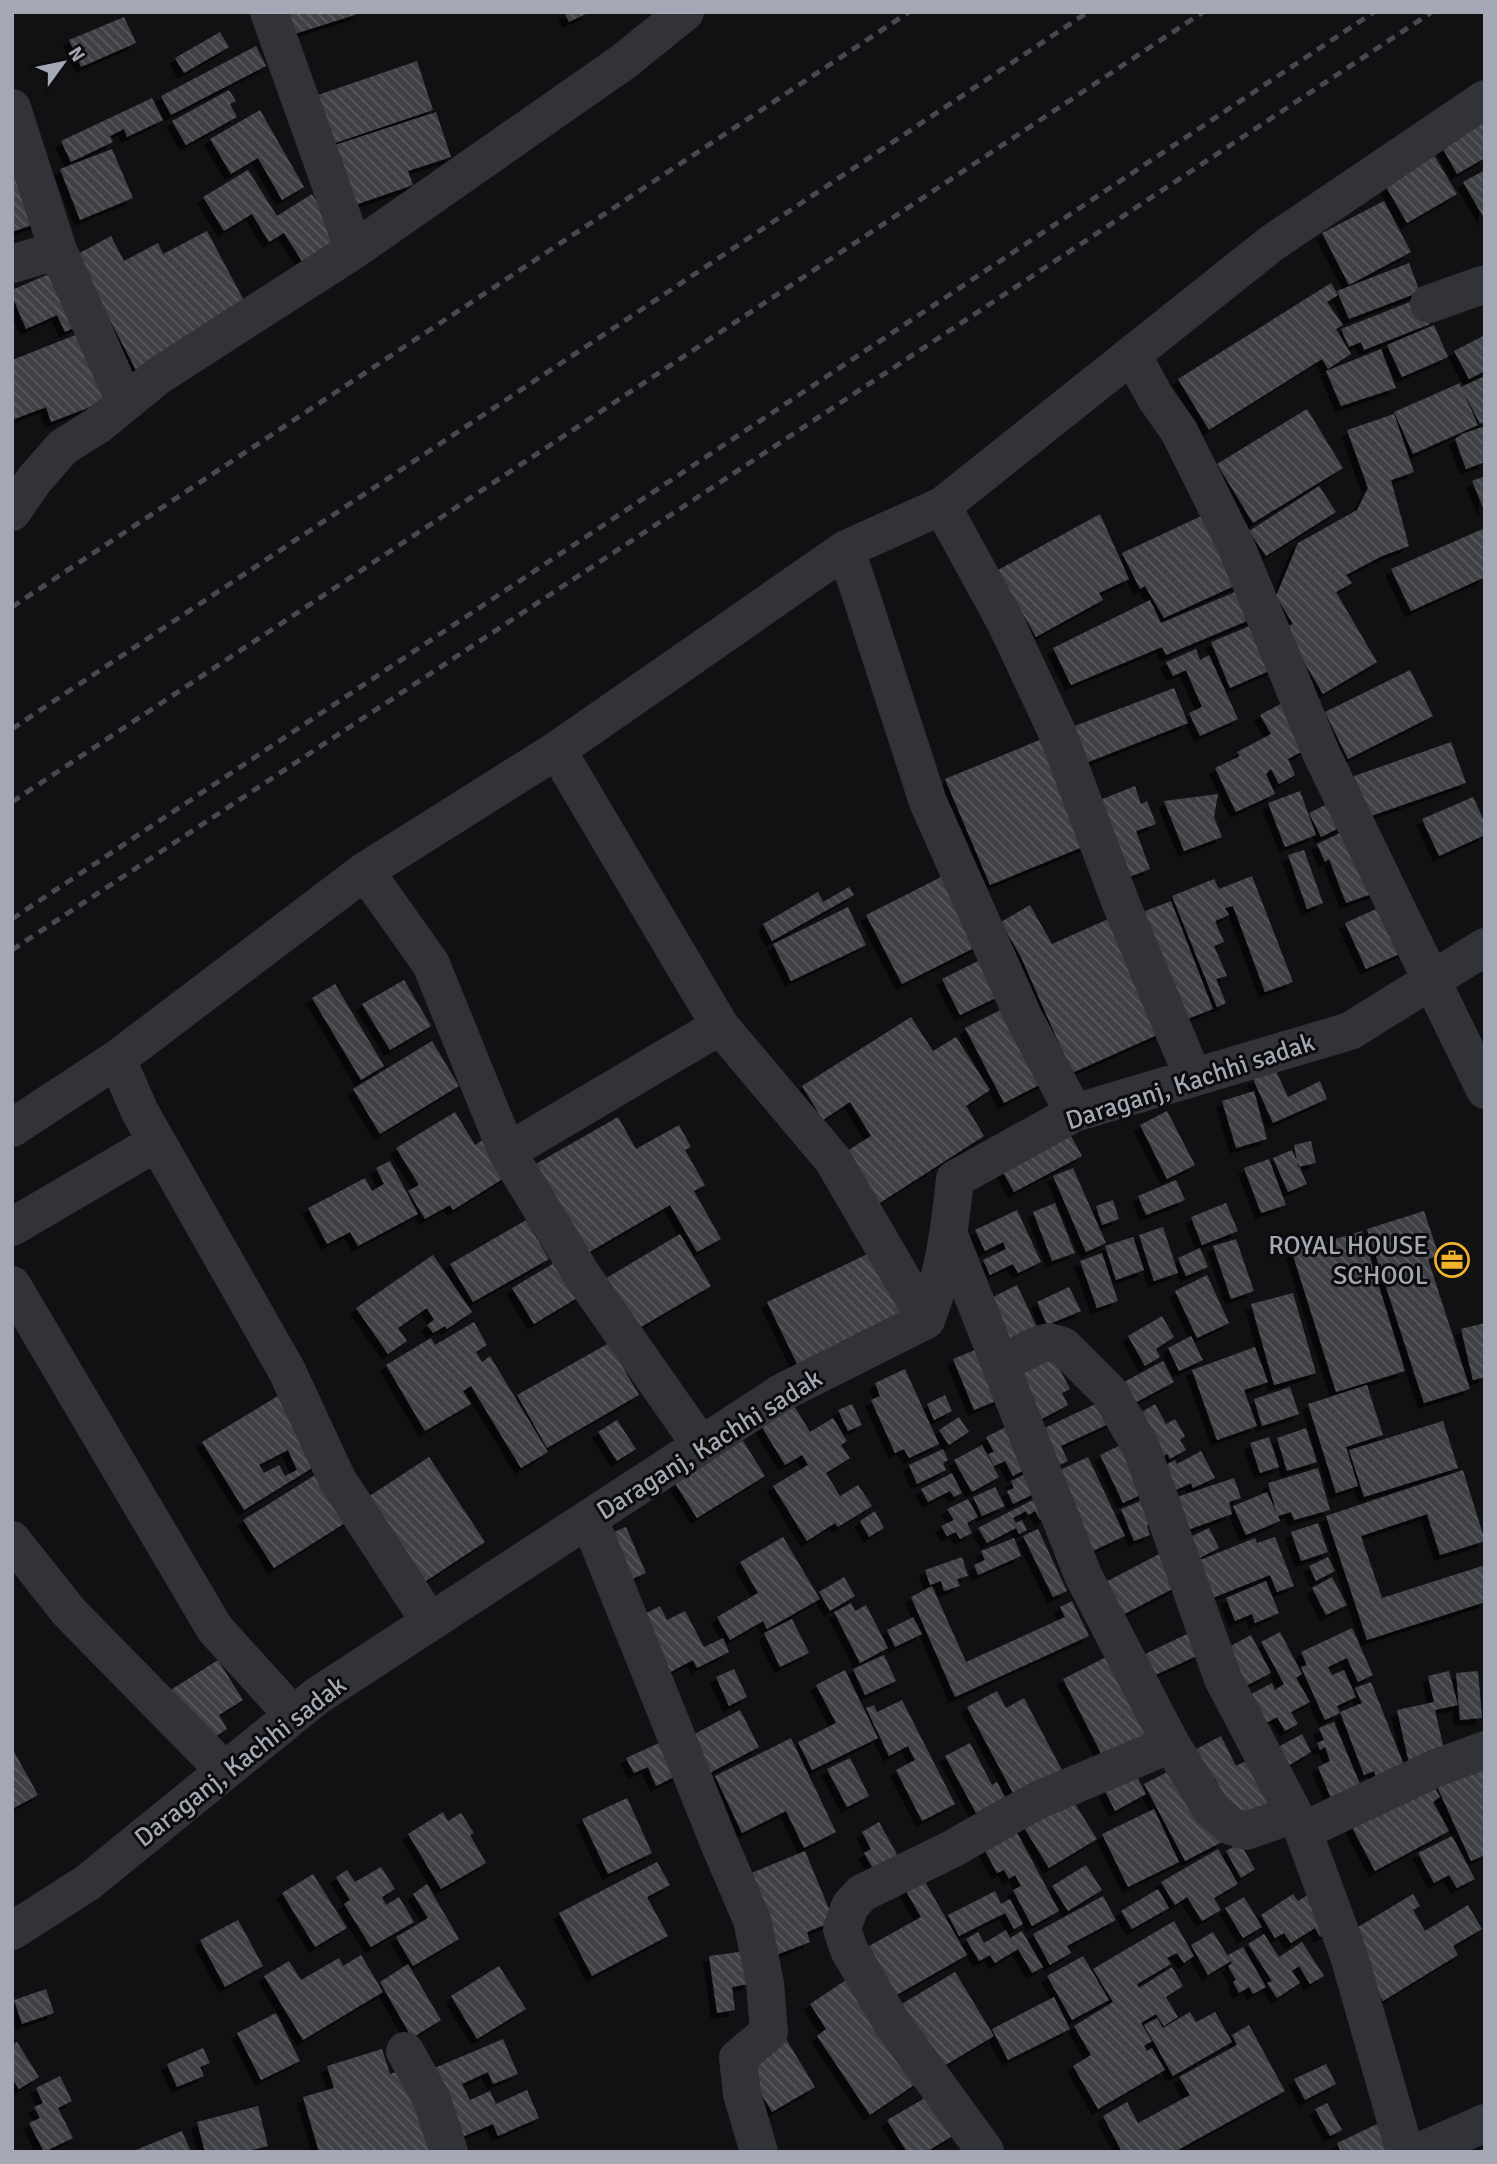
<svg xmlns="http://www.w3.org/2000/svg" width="1497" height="2164" viewBox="0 0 1497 2164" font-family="Signika,sans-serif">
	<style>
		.building { fill: url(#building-back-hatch); fill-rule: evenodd; filter: url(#shadow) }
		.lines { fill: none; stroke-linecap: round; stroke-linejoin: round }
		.minor { stroke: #323338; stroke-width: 38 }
		.rail { stroke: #47494f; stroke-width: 5; stroke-dasharray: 9 7; stroke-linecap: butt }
		.labels { text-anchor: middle; stroke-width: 6; stroke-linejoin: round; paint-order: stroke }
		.street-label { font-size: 26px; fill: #a3a8b4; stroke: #0c0c0e }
		.poi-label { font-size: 26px; fill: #a3a8b4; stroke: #0c0c0e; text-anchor: end }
	</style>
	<defs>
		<pattern id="building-back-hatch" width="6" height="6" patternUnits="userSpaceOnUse" patternTransform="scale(1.75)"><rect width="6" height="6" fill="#404146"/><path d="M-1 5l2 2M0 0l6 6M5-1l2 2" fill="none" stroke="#585a5e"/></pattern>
		<filter id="shadow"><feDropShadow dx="-6" dy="6" stdDeviation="0" flood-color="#0009"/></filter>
	</defs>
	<rect width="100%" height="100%" fill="#111113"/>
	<path class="building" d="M280 12H360L361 13 288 36Z
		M564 12H590L569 22Z
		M124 17 136 43 81 67 69 40Z
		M220 32 229 47 184 73 175 58Z
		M256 46 266 66 171 115 161 96Z
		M417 61 433 110 332 144 315 96Z
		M229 90 236 101 230 104 237 117 186 145 172 121Z
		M152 98 163 120 127 137 124 129 110 136 113 142 71 162 61 141Z
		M260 110 304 187 282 200 258 158 231 174 210 139Z
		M436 112 451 157 408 171 413 185 355 205 335 145Z
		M1485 116V158L1457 174 1439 142Z
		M1427 143 1457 194 1407 223 1378 173Z
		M112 149 133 198 80 220 60 169Z
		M12 150 40 222 12 232Z
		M248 170 277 216 312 194 343 243 305 266 284 233 269 242 252 214 224 231 203 197Z
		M1485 170V220L1463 182Z
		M1384 201 1411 252 1349 285 1322 233Z
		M207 231 249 310 136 370 76 255 111 236 124 261 158 243 163 254Z
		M1409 263 1420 292 1349 319 1337 291Z
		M60 269 84 323 65 332 57 315 26 329 12 296V290Z
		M1331 283 1338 295 1327 302 1343 325 1336 329 1351 354 1328 369 1322 359 1209 430 1178 379Z
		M1420 298 1430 324 1364 350 1361 342 1349 347 1341 329Z
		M1434 325 1448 357 1402 377 1387 345Z
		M83 332 111 399 51 422 46 407 12 420V360Z
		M1485 335V371L1469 379 1454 351Z
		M1381 349 1396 388 1341 406 1326 371Z
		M1485 376V421L1480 424 1463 391 1478 425 1413 454 1394 412 1460 383 1461 387Z
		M1307 409 1343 468 1253 523 1217 464Z
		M1394 414 1414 472 1391 480 1409 546 1382 556 1346 575 1352 583 1336 592 1377 662 1323 694 1284 628 1293 624 1276 596 1298 543 1357 510 1368 488 1347 430Z
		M1485 426V462L1466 469 1455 439 1462 434Z
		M1485 476V512L1472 481Z
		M1319 486 1336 512 1266 556 1249 531Z
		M1212 511 1243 582 1164 618 1145 586 1140 589 1122 553Z
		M1100 514 1129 579 1099 593 1103 600 1036 637 998 570Z
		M1485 528V577L1411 611 1391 569Z
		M1247 587 1259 616 1166 655 1162 647 1071 685 1053 648 1150 600 1161 623Z
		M1257 623 1276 668 1230 688 1211 642Z
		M1196 649 1200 660 1209 655 1238 719 1200 736 1189 713 1202 707 1186 670 1173 676 1166 662Z
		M1410 670 1433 716 1348 759 1325 712Z
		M1174 688 1188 723 1078 766 1064 730Z
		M1288 700 1312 746 1288 759 1295 775 1279 784 1271 769 1266 774 1275 794 1236 812 1215 768 1240 756 1237 752 1271 734 1260 715Z
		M1049 736 1090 844 990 885 945 779Z
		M1451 742 1466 783 1368 817 1354 776Z
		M1135 786 1141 804 1147 801 1156 824 1136 831 1150 869 1129 877 1100 800Z
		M1300 791 1316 835 1285 847 1268 803Z
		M1218 794 1214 817 1222 837 1184 851 1164 801Z
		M1473 797 1485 823V835L1439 856 1422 819Z
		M1331 802 1343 826 1321 837 1309 813Z
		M1351 828 1377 892 1346 903 1329 859 1325 862 1317 844Z
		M1304 850 1323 903 1307 909 1288 855Z
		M949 873 984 943 902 984 866 915Z
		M1252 876 1293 982 1265 992 1233 906 1225 908 1229 915 1215 921 1224 942 1214 946 1227 976 1216 979 1226 1003 1217 1007 1172 896 1214 879 1219 889Z
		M849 887 854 895 772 941 763 924 818 892 823 902Z
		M1171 901 1213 1009 1182 1021 1140 913Z
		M1387 904 1408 950 1366 969 1345 923Z
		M1030 905 1052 944 1115 916 1166 1031 1072 1073 1021 957 1001 922Z
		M848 907 866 945 791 981 773 944Z
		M982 959 1000 996 960 1015 942 979Z
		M404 980 431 1026 390 1050 362 1004Z
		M335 984 384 1066 361 1080 312 998Z
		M1010 1005 1049 1080 1004 1103 965 1028Z
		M911 1017 933 1051 956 1037 990 1090 966 1106 984 1136 875 1206 842 1154 871 1136 850 1102 823 1120 802 1086Z
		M432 1041 459 1086 380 1134 353 1089Z
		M1275 1069 1288 1097 1320 1081 1327 1099 1273 1123 1253 1079Z
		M1254 1091 1267 1139 1236 1148 1222 1101Z
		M1167 1111 1195 1165 1167 1179 1140 1125Z
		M455 1112 475 1145 486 1138 509 1175 453 1210 450 1205 425 1219 408 1191 419 1185 396 1148Z
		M618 1117 636 1149 679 1125 691 1147 685 1150 705 1185 694 1191 721 1239 697 1252 670 1205 579 1258 527 1169Z
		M1065 1125 1082 1156 1014 1192 997 1161Z
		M1311 1141 1316 1163 1298 1167 1294 1145Z
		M1292 1150 1307 1184 1288 1192 1273 1158Z
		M1269 1159 1286 1205 1261 1213 1244 1168Z
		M390 1161 418 1214 358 1246 350 1232 327 1244 308 1208 365 1178 372 1191 384 1184 376 1168Z
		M1073 1168 1106 1243 1086 1252 1053 1176Z
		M1176 1180 1185 1200 1146 1215 1138 1196Z
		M1113 1200 1119 1219 1102 1225 1096 1206Z
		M1055 1203 1075 1253 1052 1261 1033 1212Z
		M1226 1203 1238 1231 1202 1245 1191 1217Z
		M1017 1210 1041 1262 1018 1273 1013 1264 990 1275 983 1260 1006 1249 1003 1242 985 1251 975 1230Z
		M1424 1211 1439 1256 1428 1259 1470 1389 1424 1403 1367 1229Z
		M526 1220 549 1259 473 1302 450 1264Z
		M1163 1227 1178 1273 1154 1281 1139 1235Z
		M1362 1231 1405 1371 1336 1392 1292 1252Z
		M680 1234 711 1286 634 1331 603 1280Z
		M1133 1237 1144 1270 1116 1280 1105 1246Z
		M1236 1239 1254 1291 1231 1299 1213 1246Z
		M1200 1248 1208 1267 1186 1276 1178 1258Z
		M878 1249 911 1318 800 1370 767 1302Z
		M1102 1253 1118 1301 1097 1308 1080 1261Z
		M433 1255 472 1312 447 1329 445 1326 433 1333 427 1325 434 1320 427 1308 398 1328 407 1341 388 1354 356 1308Z
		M561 1259 582 1295 534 1324 512 1288Z
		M1207 1275 1229 1323 1197 1338 1175 1291Z
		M1017 1285 1042 1338 1009 1353 985 1301Z
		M1069 1287 1081 1311 1047 1325 1037 1302Z
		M1293 1293 1316 1373 1274 1385 1251 1304Z
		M1162 1316 1174 1337 1156 1349 1160 1357 1145 1366 1128 1336Z
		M474 1322 487 1345 476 1352 482 1362 490 1356 548 1452 521 1468 471 1386 463 1391 471 1404 425 1431 386 1365 431 1338 435 1345Z
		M1485 1323V1377L1473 1380 1461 1329Z
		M1191 1336 1203 1360 1179 1371 1168 1348Z
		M609 1343 639 1395 547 1448 517 1395Z
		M987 1345 1008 1396 974 1410 953 1359Z
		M1048 1346 1070 1389 1062 1393 1068 1405 1038 1421 1013 1365Z
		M1255 1347 1268 1382 1244 1390 1257 1426 1217 1440 1192 1370Z
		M1163 1361 1174 1382 1133 1404 1122 1383Z
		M905 1369 939 1444 909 1458 904 1449 895 1453 871 1400 880 1396 875 1383Z
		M1367 1385 1383 1435 1346 1447 1358 1486 1336 1493 1308 1404Z
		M1290 1387 1299 1414 1262 1426 1254 1399Z
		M281 1394 322 1462 244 1510 202 1442ZM288 1450 297 1470 285 1476 279 1465 264 1473 259 1465Z
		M945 1395 952 1411 934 1420 927 1404Z
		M1108 1398 1119 1419 1061 1446 1068 1461 1051 1469 1034 1433Z
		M791 1401 810 1432 833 1418 847 1441 841 1445 850 1458 826 1473 840 1496 858 1485 872 1506 838 1527 835 1523 807 1541 773 1486 808 1465 802 1455 785 1465 758 1421Z
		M852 1404 862 1425 848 1431 838 1410Z
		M1155 1404 1166 1424 1175 1419 1185 1436 1180 1440 1186 1450 1170 1459 1167 1454 1153 1462 1129 1420Z
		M959 1417 969 1432 949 1445 939 1430Z
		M617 1420 636 1449 617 1461 598 1432Z
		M1443 1421 1458 1468 1364 1497 1349 1450Z
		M1016 1422 1037 1463 1013 1476 1005 1461 994 1466 988 1454 994 1452 986 1437Z
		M1306 1428 1317 1462 1287 1471 1277 1438Z
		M737 1431 765 1476 697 1518 669 1474Z
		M1269 1437 1279 1467 1260 1473 1250 1443Z
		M1131 1440 1154 1489 1123 1503 1100 1455Z
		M982 1445 999 1477 972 1492 954 1460Z
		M943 1449 948 1460 943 1463 946 1470 917 1484 909 1465Z
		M1201 1451 1215 1478 1193 1488 1191 1483 1165 1495 1154 1471 1175 1460 1177 1464Z
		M429 1457 485 1542 417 1587 362 1501Z
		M1088 1457 1125 1536 1086 1554 1049 1475Z
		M1318 1468 1330 1510 1294 1520 1291 1512 1278 1516 1280 1521 1246 1535 1233 1506 1267 1492 1277 1514 1268 1483Z
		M323 1470 353 1518 274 1568 243 1520Z
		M1034 1470 1042 1490 1013 1504 1007 1491 1014 1488 1011 1481Z
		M1463 1470 1485 1541 1440 1555 1427 1514 1361 1536 1382 1598 1482 1566 1485 1574V1602L1367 1640 1326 1516Z
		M952 1473 962 1493 954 1497 950 1491 928 1502 921 1489Z
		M1234 1478 1241 1498 1229 1502 1232 1514 1182 1532 1171 1499Z
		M995 1487 1005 1506 982 1516 973 1497Z
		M1046 1493 1055 1512 1040 1520 1035 1511 1028 1515 1026 1511 1013 1518 1016 1523 1022 1520 1027 1530 1019 1534 1016 1528 987 1543 978 1528Z
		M1153 1496 1162 1519 1147 1525 1150 1535 1134 1541 1121 1509Z
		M968 1499 978 1517 967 1523 972 1533 960 1539 956 1532 947 1536 941 1526 954 1520 947 1509Z
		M875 1511 884 1528 869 1537 860 1521Z
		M1318 1523 1328 1552 1301 1561 1291 1532Z
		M626 1527 646 1573 621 1584 602 1537Z
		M1209 1528 1219 1548 1194 1561 1184 1540Z
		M1038 1529 1067 1591 1053 1597 1023 1536Z
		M783 1537 820 1599 767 1629 763 1621 730 1640 717 1617 758 1593 740 1562Z
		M1275 1537 1294 1586 1277 1592 1270 1575 1200 1603 1185 1566 1255 1538 1257 1543Z
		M1014 1538 1021 1556 978 1575 974 1565 985 1560 981 1551Z
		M1165 1551 1182 1584 1111 1621 1094 1588Z
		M962 1557 968 1576 957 1579 960 1586 944 1591 941 1581 930 1585 925 1570Z
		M1328 1557 1335 1571 1316 1581 1309 1566Z
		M844 1577 855 1596 830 1611 819 1592Z
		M1332 1577 1347 1605 1326 1615 1312 1588Z
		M1266 1581 1279 1613 1255 1623 1252 1614 1235 1621 1226 1598Z
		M932 1586 966 1662 1065 1617 1060 1607 1072 1601 1089 1636 955 1697 911 1597Z
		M851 1603 855 1611 866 1605 888 1648 860 1663 834 1612Z
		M660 1606 667 1620 685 1611 704 1647 723 1638 729 1652 697 1668 693 1660 661 1677 633 1620Z
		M913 1617 922 1634 895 1647 887 1630Z
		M792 1619 809 1653 780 1667 764 1633Z
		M1352 1628 1373 1675 1358 1682 1347 1658 1328 1667 1332 1675 1344 1670 1356 1697 1337 1706 1340 1713 1325 1720 1301 1667 1307 1665 1301 1652Z
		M1280 1632 1302 1674 1296 1678 1310 1702 1291 1712 1298 1724 1285 1731 1277 1717 1259 1727 1251 1694 1272 1683 1275 1690 1284 1684 1261 1642Z
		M1189 1633 1199 1655 1153 1676 1143 1655Z
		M1251 1635 1271 1673 1236 1691 1216 1654Z
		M1118 1651 1161 1735 1106 1763 1063 1679Z
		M884 1655 896 1681 865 1695 853 1669Z
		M218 1660 243 1700 219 1715 227 1729 203 1745 169 1691Z
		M734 1669 747 1697 729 1706 716 1677Z
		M845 1670 878 1738 812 1770 798 1742 836 1723 816 1685Z
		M1449 1671 1458 1705 1435 1710 1445 1754 1409 1763 1397 1710 1434 1702 1428 1676Z
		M1478 1671 1482 1718 1460 1720 1456 1673Z
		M1371 1682 1408 1775 1380 1787 1374 1771 1364 1775 1340 1712 1362 1703 1355 1688Z
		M997 1691 1006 1708 1024 1698 1063 1772 1015 1797 967 1707Z
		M902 1700 955 1804 922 1821 896 1770 915 1760 908 1746 889 1756 866 1708 874 1705 877 1712Z
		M740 1710 759 1747 704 1776 685 1739Z
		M1334 1722 1365 1796 1335 1808 1318 1767 1330 1761 1325 1747 1320 1750 1317 1743 1324 1740 1319 1728Z
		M1302 1734 1311 1752 1280 1771 1269 1752Z
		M1221 1736 1236 1766 1250 1759 1275 1807 1239 1826 1215 1778 1200 1786 1185 1755Z
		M670 1738 686 1771 656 1786 648 1767 634 1773 626 1758Z
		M791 1738 836 1832 804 1848 786 1811 742 1833 715 1776Z
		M970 1743 992 1785 997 1782 1005 1797 976 1813 945 1756Z
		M12 1748 38 1795 12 1809Z
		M1485 1756V1855L1471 1861 1434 1780Z
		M850 1758 869 1796 847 1807 827 1769Z
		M1181 1765 1222 1842 1185 1861 1144 1784Z
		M1136 1775 1146 1794 1115 1811 1105 1791Z
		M1428 1775 1440 1797 1433 1802 1449 1831 1375 1871 1347 1818Z
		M1070 1796 1097 1839 1049 1868 1023 1826Z
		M627 1798 652 1853 608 1874 582 1819Z
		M1154 1809 1179 1862 1128 1887 1102 1834Z
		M443 1812 448 1821 461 1813 474 1833 470 1835 486 1863 441 1889 408 1834Z
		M879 1822 899 1858 875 1872 864 1853 871 1849 862 1832Z
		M1014 1827 1059 1911 1032 1926 1013 1890 1021 1886 1015 1875 1009 1879 1004 1870 997 1873 979 1840Z
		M1452 1836 1475 1879 1457 1888 1449 1875 1434 1883 1418 1853Z
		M1240 1843 1255 1869 1241 1878 1226 1851Z
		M1218 1849 1238 1884 1214 1898 1221 1910 1202 1921 1187 1897 1175 1905 1161 1882Z
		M805 1851 834 1921 807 1932 810 1942 771 1957 739 1878Z
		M657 1862 670 1885 647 1897 668 1936 592 1976 559 1913Z
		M1086 1865 1102 1890 1068 1911 1052 1886Z
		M381 1867 395 1889 382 1897 386 1905 399 1897 414 1922 371 1947 344 1904 350 1900 336 1877 347 1870 355 1882Z
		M917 1868 967 1955 886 2001 883 1971 869 1946 921 1917 899 1879Z
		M313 1874 347 1928 315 1947 282 1893Z
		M427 1884 459 1939 413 1966 396 1937 428 1918 413 1894Z
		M1158 1889 1169 1908 1132 1929 1121 1911Z
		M995 1891 1001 1904 1010 1899 1023 1924 1014 1929 1005 1913 959 1936 948 1915Z
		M1312 1892 1328 1932 1320 1937 1315 1928 1291 1943 1284 1933 1275 1938 1261 1915 1293 1894 1298 1901Z
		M1413 1894 1420 1906 1413 1910 1425 1931 1468 1905 1482 1929 1453 1946 1458 1955 1383 2001 1343 1936Z
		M1103 1896 1116 1920 1067 1946 1071 1953 1050 1965 1033 1934Z
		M1244 1897 1262 1927 1243 1938 1225 1908Z
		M238 1920 263 1966 225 1987 200 1940Z
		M1174 1921 1194 1956 1184 1963 1177 1953 1167 1958 1171 1964 1137 1984 1139 1988 1172 1967 1183 1986 1166 1997 1178 2017 1164 2026 1156 2014 1141 2023 1152 2041 1144 2046 1147 2051 1152 2048 1165 2070 1098 2109 1073 2066 1091 2055 1074 2026 1113 2002 1093 1969Z
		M1006 1930 1010 1938 1022 1931 1043 1967 1032 1973 1018 1949 995 1963 990 1955 979 1961 966 1939 978 1932 984 1943Z
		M1213 1932 1231 1961 1208 1975 1191 1945Z
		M1264 1934 1279 1957 1302 1942 1324 1976 1310 1984 1299 1966 1292 1971 1300 1983 1277 1998 1267 1983 1272 1981 1248 1944Z
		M1243 1947 1266 1987 1253 1994 1249 1987 1239 1993 1233 1982 1236 1980 1228 1966 1232 1963 1228 1955Z
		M753 1950 749 1984 732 1987 735 2010 717 2013 709 1956Z
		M361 1955 383 1992 303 2040 264 1976 289 1961 301 1980 339 1958 343 1966Z
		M1083 1956 1109 2000 1072 2020 1047 1976Z
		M408 1964 441 2020 412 2038 380 1982Z
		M499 1966 526 2009 477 2039 451 1996Z
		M955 1972 994 2036 929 2075 890 2011Z
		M849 1978 920 2081 870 2115 817 2036 826 2029 810 2004Z
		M46 1989 54 2013 22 2024 14 2000Z
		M1054 1997 1070 2029 1008 2060 992 2029Z
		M1190 2012 1196 2022 1215 2012 1232 2042 1173 2076 1144 2025 1157 2018 1163 2028Z
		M276 2013 300 2061 261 2080 237 2033Z
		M1249 2025 1285 2091 1174 2152H1122L1103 2116 1127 2102 1138 2123 1190 2095 1179 2077 1237 2045 1232 2035Z
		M783 2034 815 2087 772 2112 741 2059Z
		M503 2039 518 2074 493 2084 488 2072 462 2084 470 2100 490 2091 496 2104 527 2090 539 2118 498 2136 493 2124 455 2140 425 2072Z
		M17 2042 39 2077 19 2089 12 2078V2045Z
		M203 2048 210 2063 200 2067 204 2076 177 2087 167 2064Z
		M382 2049 390 2074 411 2067 437 2152H319L303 2097 334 2088 327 2066Z
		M1326 2064 1336 2084 1305 2100 1294 2079Z
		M60 2076 72 2101 58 2108 73 2138 44 2152 29 2123 40 2118 34 2107 43 2103 36 2088Z
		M932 2094 956 2134 926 2152H907L887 2120Z
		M1327 2103 1342 2130 1330 2136 1315 2109Z
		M258 2106 268 2146 244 2152H205L197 2122Z
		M1377 2124 1390 2152H1341L1337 2143Z
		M182 2131 191 2152H131Z"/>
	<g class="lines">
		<path class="minor" d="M269 12 354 250
			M12 108 58 250 125 402
			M12 264 58 250
			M1429 304 1482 285 1485 286
			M1133 356 1155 397 1179 431 1236 546 1321 753 1485 1090
			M942 506 1005 621 1057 732 1120 901 1193 1077
			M12 512 34 480 63 447 98 425 158 376 354 250 623 62 685 12
			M846 549 928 802 1023 1016 1074 1113
			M557 750 720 1026 833 1160 926 1320
			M365 871 431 964 507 1152 582 1275 700 1444
			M117 1059 140 1112 287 1371 337 1479 430 1622
			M12 1128 117 1059 365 871 557 750 846 549 942 506 1272 243 1485 99
			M507 1152 720 1026
			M12 1227 157 1142
			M949 1235 1000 1364 1038 1345 1049 1342 1063 1346 1109 1392 1141 1447 1223 1679 1303 1831 1349 1956 1405 2152
			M12 1285 215 1629 293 1715
			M1000 1364 1083 1575 1171 1744 1211 1809 1231 1826 1246 1831 1294 1814
			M589 1519 719 1843 752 1920 765 1983 769 2032 738 2058 742 2094 759 2152
			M12 1540 69 1612 225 1771
			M1303 1831 1436 1768 1485 1750
			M12 1931 87 1883 317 1696 781 1393 926 1320C944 1274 950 1227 955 1179L1074 1113 1350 1031 1485 947
			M405 2051 432 2100 449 2152
			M985 2151 892 2023 849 1950 842 1929 850 1906 862 1893 952 1849 1036 1801 1171 1744
			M1419 2152 1485 2123"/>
		<path class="rail" d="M12 607 909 12
			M12 729 1088 12
			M12 802 1203 12
			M12 919 1374 12
			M12 950 1432 12"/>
	</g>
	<defs>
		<g id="office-ring" transform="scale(1.75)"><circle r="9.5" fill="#0c0c0e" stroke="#f2b22a" stroke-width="1.5"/><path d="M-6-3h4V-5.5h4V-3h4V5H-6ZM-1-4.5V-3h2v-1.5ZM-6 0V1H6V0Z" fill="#f2b22a"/></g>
	</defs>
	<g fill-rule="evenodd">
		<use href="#office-ring" x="1452" y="1260"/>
	</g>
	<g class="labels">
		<g class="street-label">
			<text transform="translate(1190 1081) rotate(-18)" y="9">Daraganj, Kachhi sadak</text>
			<text transform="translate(709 1444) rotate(-32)" y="9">Daraganj, Kachhi sadak</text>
			<text transform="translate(240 1761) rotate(-38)" y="9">Daraganj, Kachhi sadak</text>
		</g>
		<g class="poi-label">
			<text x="1428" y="1254">ROYAL HOUSE<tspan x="1428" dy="30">SCHOOL</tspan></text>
		</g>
	</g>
	<rect width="1497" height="2164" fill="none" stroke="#a3a8b4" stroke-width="28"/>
	<g transform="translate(63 63) rotate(57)" stroke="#0c0c0e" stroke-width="5" paint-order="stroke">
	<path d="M0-5L12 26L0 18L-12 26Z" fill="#a3a8b4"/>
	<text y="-10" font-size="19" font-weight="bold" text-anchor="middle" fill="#a3a8b4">N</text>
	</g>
</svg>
